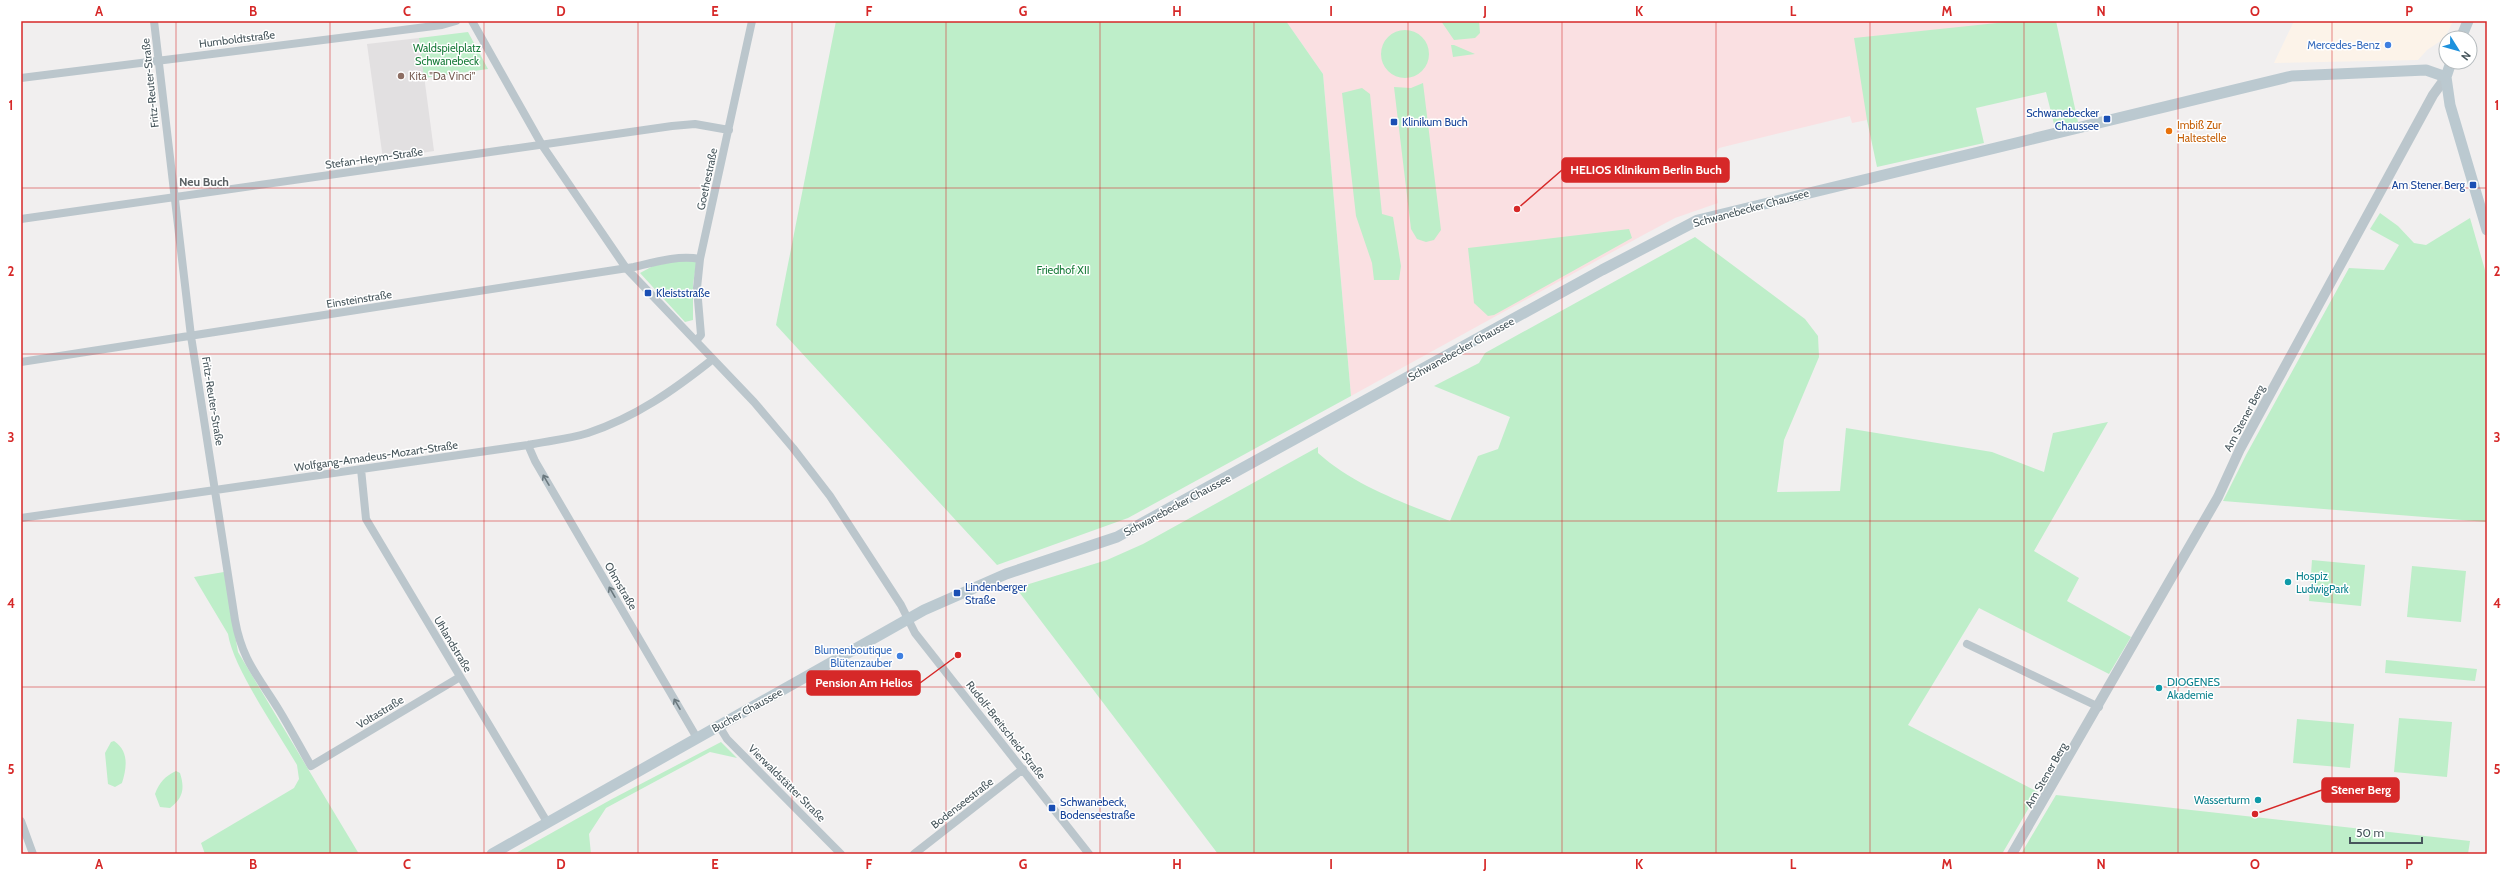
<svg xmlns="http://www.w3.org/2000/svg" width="2508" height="875" viewBox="0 0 2508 875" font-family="Cabin,sans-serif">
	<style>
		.commercial { fill: #fcf3e9 }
		.education { fill: #e2e0e1 }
		.medical { fill: #fae0e2 }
		.green { fill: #beeec9 }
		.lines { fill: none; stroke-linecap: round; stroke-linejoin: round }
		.minor { stroke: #bbc6cc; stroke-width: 8 }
		.tertiary { stroke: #bbc6cc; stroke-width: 10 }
		.secondary { stroke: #bbc9d0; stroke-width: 11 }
		.oneway { stroke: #6a787e }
		.grid { fill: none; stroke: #d62828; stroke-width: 1; stroke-opacity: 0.55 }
		.shop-dot { fill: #3f7fe0; stroke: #fff; stroke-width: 1.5 }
		.education-dot { fill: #8d6e63; stroke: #fff; stroke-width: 1.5 }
		.transit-dot { fill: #1a4fb4; stroke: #fff; stroke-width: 1.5 }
		.food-dot { fill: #e8710a; stroke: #fff; stroke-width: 1.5 }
		.culture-dot { fill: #0f9aa8; stroke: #fff; stroke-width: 1.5 }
		.labels { text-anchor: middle; stroke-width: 3; stroke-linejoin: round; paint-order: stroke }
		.street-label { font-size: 11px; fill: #47565c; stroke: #fff }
		.shop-label { font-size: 11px; fill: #366cbe; stroke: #fff; text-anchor: end }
		.park-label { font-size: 11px; fill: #197c3a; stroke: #fff }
		.education-label { font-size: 11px; fill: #785e54; stroke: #fff; text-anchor: start }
		.transit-label { font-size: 11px; fill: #164399; stroke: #fff; text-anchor: start }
		.food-label { font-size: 11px; fill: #c56008; stroke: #fff; text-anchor: start }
		.culture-label { font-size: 11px; fill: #0d838f; stroke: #fff; text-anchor: start }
		.neighbourhood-label { font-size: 12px; font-weight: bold; fill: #5b6164; stroke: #fff }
		.leader { fill: none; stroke: #d62828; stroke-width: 1.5 }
		.callout-dot { fill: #d62828; stroke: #fff; stroke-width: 1.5 }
		.callout { fill: #d62828; stroke: #d62828; stroke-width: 1.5 }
		.callout-label { font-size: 12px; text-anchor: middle; font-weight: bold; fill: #fff }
		.neatline { fill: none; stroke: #d62828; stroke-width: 1.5 }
		.grid-label { font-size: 13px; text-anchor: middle; font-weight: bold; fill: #d62828 }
	</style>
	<rect width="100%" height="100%" fill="#f1efef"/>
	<path class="commercial" d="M2294 21H2453L2445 38 2427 50 2418 60 2274 63Z"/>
	<path class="education" d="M419 38 434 151 383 159 367 44Z"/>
	<path class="medical" d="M1286 21H2056L1867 122V120L1852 123 1850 116 1719 148 1710 162 1718 203 1675 218 1645 234 1351 396 1323 74Z"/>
	<path class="green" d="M836 21H1286L1323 74 1351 396 1128 518 997 565 776 325Z
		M1441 21H1479L1480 33 1475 38 1454 40Z
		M2016 21H2056L2078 122 2055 128 2046 92 1976 108 1984 143 1877 167 1867 120 1854 38Z
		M1381 54a24 24 0 1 1 48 0a24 24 0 1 1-48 0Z
		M468 32 488 69 424 78 419 38Z
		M1451 45H1454L1475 54 1453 57Z
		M1423 83 1441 230 1434 240 1426 242 1417 239 1411 229 1394 87 1411 88Z
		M1362 88 1370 94 1382 214 1393 217 1401 266 1399 280H1374L1372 263 1356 216 1342 93Z
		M2380 213 2398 226 2414 243 2426 245 2470 218 2487 277V522L2223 501 2246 455 2349 268 2384 270 2399 245 2370 229Z
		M1629 229 1632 238 1494 315 1488 316 1474 303 1468 248Z
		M1695 237 1805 319 1818 336 1819 357 1784 440 1777 492 1840 491 1846 428 1992 452 2044 472 2053 433 2108 422 2034 551 2079 578 2067 601 2131 637 2109 674 1979 608 1908 725 2038 792 2002 854H1218L1016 588 1107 560 1143 544 1318 447V453C1355 486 1404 503 1450 521L1478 456 1498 449 1510 417 1434 386 1479 363 1485 353Z
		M688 259 697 260 693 284V320L685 322 640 273 653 266Z
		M2312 560 2365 565 2361 606 2309 601Z
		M2412 566 2466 571 2461 622 2407 617Z
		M224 572 238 652 359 854H205L201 843 294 788 299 779 297 765C278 732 233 668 228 634L194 577Z
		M2386 660 2477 669 2475 681 2385 673Z
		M2399 718 2452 722 2447 777 2394 772Z
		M2297 719 2354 724 2350 768 2293 763Z
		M114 741C129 751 127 767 122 783L115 787 108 784 105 753 111 742Z
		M721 742 737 758 710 752 606 808 589 834 591 854H514L612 799Z
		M176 771 180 773C185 789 183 798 170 808L160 807 155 794C159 783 165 776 176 771Z
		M2056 795 2470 841 2468 854H2021Z"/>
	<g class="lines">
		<path class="minor" d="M154 21 191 336 235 620C242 660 258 676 279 710 290 728 300 747 311 766L460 677
			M472 21 542 145 626 268 754 402 793 448 830 496 901 605 915 633 1089 854
			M21 78 442 25 456 21
			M21 219 672 126 695 124 729 130
			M696 341 701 335 697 288 700 259 752 21
			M21 362 634 267C655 262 678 255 700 259
			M528 445 535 461 697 738
			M361 469 366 519 547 822
			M21 518 528 445C547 441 569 439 588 433 636 417 674 390 713 359
			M1967 644 2099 707
			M719 726 727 739 841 854
			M21 821 33 854
			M914 854 1023 769"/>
		<path class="tertiary" d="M2012 854 2218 497 2240 449 2433 95 2446 77"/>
		<path class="secondary" d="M2461 38 2468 21
			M2451 62 2446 77 2450 105 2487 230
			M492 854 924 610 1006 574 1117 537 1602 270 1698 220 2292 76 2426 70 2446 77"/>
	</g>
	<defs><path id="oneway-shaft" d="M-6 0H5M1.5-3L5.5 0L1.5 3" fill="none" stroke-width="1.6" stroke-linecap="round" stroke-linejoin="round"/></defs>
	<g class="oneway">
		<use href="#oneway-shaft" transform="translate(546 480) rotate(-120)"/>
		<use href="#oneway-shaft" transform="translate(612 592) rotate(-120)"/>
		<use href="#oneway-shaft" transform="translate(677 704) rotate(-120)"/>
	</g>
	<path class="grid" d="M176 21V854M330 21V854M484 21V854M638 21V854M792 21V854M946 21V854M1100 21V854M1254 21V854M1408 21V854M1562 21V854M1716 21V854M1870 21V854M2024 21V854M2178 21V854M2332 21V854M21 188H2487M21 354H2487M21 521H2487M21 687H2487"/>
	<g class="shop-dot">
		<circle cx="2388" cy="45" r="4"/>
		<circle cx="900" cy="656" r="4"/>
	</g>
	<circle class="education-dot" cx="401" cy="76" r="4"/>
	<g class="transit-dot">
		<rect x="2103" y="115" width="8" height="8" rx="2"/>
		<rect x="1390" y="118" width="8" height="8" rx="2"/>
		<rect x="2469" y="181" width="8" height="8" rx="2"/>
		<rect x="644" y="289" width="8" height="8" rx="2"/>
		<rect x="953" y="589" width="8" height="8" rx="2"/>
		<rect x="1048" y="804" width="8" height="8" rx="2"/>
	</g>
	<circle class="food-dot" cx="2169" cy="131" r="4"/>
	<g class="culture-dot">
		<circle cx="2288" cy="582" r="4"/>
		<circle cx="2159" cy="688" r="4"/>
		<circle cx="2258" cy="800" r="4"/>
	</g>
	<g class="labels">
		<g class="street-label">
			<text transform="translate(237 39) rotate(-7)" y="4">Humboldtstraße</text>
			<text transform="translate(150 83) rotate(-96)" y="4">Fritz-Reuter-Straße</text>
			<text transform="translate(374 158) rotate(-8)" y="4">Stefan-Heym-Straße</text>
			<text transform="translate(707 179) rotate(-78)" y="4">Goethestraße</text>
			<text transform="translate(1751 208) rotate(-15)" y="4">Schwanebecker Chaussee</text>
			<text transform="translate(359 299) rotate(-9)" y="4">Einsteinstraße</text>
			<text transform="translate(1461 349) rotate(-29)" y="4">Schwanebecker Chaussee</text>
			<text transform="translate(213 401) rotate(81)" y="4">Fritz-Reuter-Straße</text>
			<text transform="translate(2244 418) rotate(-62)" y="4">Am Stener Berg</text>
			<text transform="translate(376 456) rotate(-8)" y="4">Wolfgang-Amadeus-Mozart-Straße</text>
			<text transform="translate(1177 505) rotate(-28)" y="4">Schwanebecker Chaussee</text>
			<text transform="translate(621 586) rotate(60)" y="4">Ohmstraße</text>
			<text transform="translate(453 644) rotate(59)" y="4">Uhlandstraße</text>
			<text transform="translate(747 710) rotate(-29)" y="4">Bucher Chaussee</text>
			<text transform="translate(380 712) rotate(-31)" y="4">Voltastraße</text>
			<text transform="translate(1006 730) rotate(52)" y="4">Rudolf-Breitscheid-Straße</text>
			<text transform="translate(2046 775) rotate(-60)" y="4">Am Stener Berg</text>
			<text transform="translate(787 783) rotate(45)" y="4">Vierwaldstätter Straße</text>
			<text transform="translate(962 803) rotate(-38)" y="4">Bodenseestraße</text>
		</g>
		<g class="shop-label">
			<text x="2380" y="49">Mercedes-Benz</text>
			<text x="892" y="654">Blumenboutique<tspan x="892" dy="13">Blütenzauber</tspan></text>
		</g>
		<g class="park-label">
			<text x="447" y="52">Waldspielplatz<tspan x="447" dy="13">Schwanebeck</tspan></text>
			<text x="1063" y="274">Friedhof XII</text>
		</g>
		<g class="education-label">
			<text x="409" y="80">Kita "Da Vinci"</text>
		</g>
		<g class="transit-label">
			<text x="2099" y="117" text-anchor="end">Schwanebecker<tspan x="2099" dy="13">Chaussee</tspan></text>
			<text x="1402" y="126">Klinikum Buch</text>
			<text x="2465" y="189" text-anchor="end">Am Stener Berg</text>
			<text x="656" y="297">Kleiststraße</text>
			<text x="965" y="591">Lindenberger<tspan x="965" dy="13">Straße</tspan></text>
			<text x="1060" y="806">Schwanebeck,<tspan x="1060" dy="13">Bodenseestraße</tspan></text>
		</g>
		<g class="food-label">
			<text x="2177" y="129">Imbiß Zur<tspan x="2177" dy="13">Haltestelle</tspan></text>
		</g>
		<g class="culture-label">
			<text x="2296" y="580">Hospiz<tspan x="2296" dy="13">LudwigPark</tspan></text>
			<text x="2167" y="686">DIOGENES<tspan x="2167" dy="13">Akademie</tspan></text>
			<text x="2250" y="804" text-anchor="end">Wasserturm</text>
		</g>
		<g class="neighbourhood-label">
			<text x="204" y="186">Neu Buch</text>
		</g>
	</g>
	<path class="leader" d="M1517 209L1562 170M958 655L920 683M2255 814L2322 790"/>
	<g class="callout-dot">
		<circle cx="1517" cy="209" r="4"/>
		<circle cx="958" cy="655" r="4"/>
		<circle cx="2255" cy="814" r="4"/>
	</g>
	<g class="callout">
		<rect x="1562" y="158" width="167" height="24" rx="4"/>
		<rect x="807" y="671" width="113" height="24" rx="4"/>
		<rect x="2322" y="778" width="77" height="24" rx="4"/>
	</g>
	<g class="callout-label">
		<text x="1646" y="174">HELIOS Klinikum Berlin Buch</text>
		<text x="864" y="687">Pension Am Helios</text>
		<text x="2361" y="794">Stener Berg</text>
	</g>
	<rect width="2508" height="875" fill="none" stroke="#ffffff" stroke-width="44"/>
	<g transform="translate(2458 50) rotate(127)"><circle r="19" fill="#ffffff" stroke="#b5bbbe"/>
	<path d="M0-3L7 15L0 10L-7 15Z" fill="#1d91dd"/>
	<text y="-6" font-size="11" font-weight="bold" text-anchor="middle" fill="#47565c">N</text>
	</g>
	<path d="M2350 837v6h72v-6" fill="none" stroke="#47565c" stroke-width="2"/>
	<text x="2356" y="837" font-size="12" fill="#47565c" stroke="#ffffff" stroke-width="3" paint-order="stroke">50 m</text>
	<rect x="22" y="22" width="2464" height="831" class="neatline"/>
	<g class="grid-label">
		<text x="99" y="16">A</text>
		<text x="253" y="16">B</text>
		<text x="407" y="16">C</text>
		<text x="561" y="16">D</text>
		<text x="715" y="16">E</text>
		<text x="869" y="16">F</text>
		<text x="1023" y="16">G</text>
		<text x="1177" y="16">H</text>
		<text x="1331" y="16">I</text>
		<text x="1485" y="16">J</text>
		<text x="1639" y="16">K</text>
		<text x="1793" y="16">L</text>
		<text x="1947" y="16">M</text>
		<text x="2101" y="16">N</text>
		<text x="2255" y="16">O</text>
		<text x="2409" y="16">P</text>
		<text x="11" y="110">1</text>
		<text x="2497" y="110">1</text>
		<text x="11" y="276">2</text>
		<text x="2497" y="276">2</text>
		<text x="11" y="442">3</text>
		<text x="2497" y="442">3</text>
		<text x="11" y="608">4</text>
		<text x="2497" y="608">4</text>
		<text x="11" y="774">5</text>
		<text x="2497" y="774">5</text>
		<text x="99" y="869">A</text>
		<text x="253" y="869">B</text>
		<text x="407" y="869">C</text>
		<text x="561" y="869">D</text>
		<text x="715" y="869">E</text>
		<text x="869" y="869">F</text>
		<text x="1023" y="869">G</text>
		<text x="1177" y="869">H</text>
		<text x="1331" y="869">I</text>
		<text x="1485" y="869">J</text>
		<text x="1639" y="869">K</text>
		<text x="1793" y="869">L</text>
		<text x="1947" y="869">M</text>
		<text x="2101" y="869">N</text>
		<text x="2255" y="869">O</text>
		<text x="2409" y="869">P</text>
	</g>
</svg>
